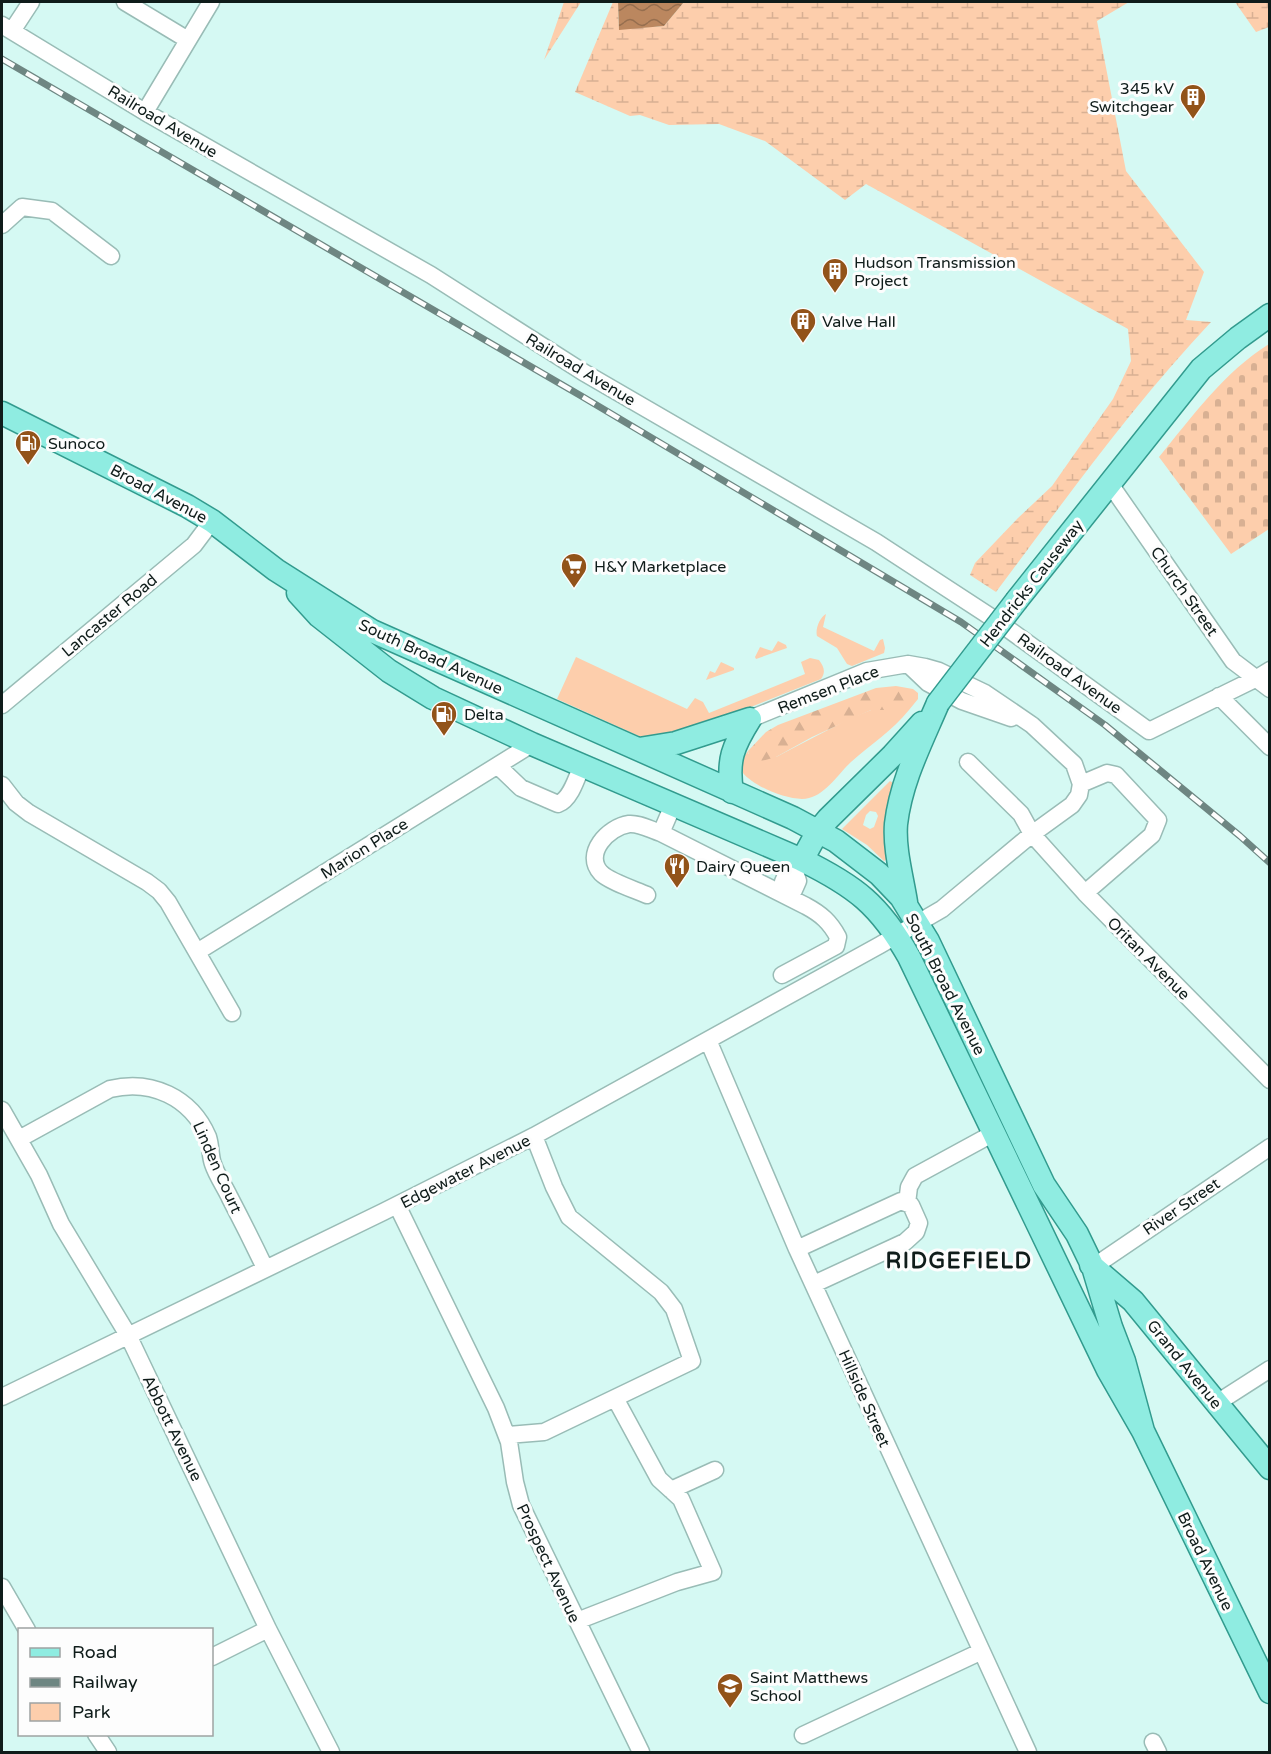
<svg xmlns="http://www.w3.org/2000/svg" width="1271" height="1754" viewBox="0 0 1271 1754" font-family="'Varela Round',sans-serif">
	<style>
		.green { fill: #fdceac; fill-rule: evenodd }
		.forest { fill: url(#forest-firs) }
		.wetland { fill: url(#wetland-marsh) }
		.cemetery { fill: url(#cemetery-stones) }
		.water { fill: url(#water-waves) }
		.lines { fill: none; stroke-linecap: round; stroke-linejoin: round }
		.minor-casing { stroke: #99bcb6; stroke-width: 19 }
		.major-casing { stroke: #329b8e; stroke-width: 25 }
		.minor { stroke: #fff; stroke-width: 16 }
		.major { stroke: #8fece1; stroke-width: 22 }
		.rail-casing { stroke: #6e8682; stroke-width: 7 }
		.rail { stroke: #fdfdfd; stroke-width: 4.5; stroke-dasharray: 14; stroke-linecap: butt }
		.major-bridge-casing { stroke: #329b8e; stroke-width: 25; stroke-linecap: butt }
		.major-bridge { stroke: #8fece1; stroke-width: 22 }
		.labels { text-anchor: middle; stroke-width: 6; stroke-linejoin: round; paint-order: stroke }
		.poi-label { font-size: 16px; fill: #0f1c1a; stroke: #fdfdfd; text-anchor: start }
		.street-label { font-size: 16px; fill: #0f1c1a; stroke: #fdfdfd }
		.district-label { font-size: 22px; font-weight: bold; letter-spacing: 1.5px; fill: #0f1c1a; stroke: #fdfdfd }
	</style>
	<defs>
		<pattern id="forest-firs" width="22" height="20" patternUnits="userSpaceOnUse" patternTransform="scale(1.5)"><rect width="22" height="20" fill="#fdceac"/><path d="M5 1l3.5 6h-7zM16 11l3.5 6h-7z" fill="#d8b093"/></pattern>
		<pattern id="wetland-marsh" width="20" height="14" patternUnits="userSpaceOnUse" patternTransform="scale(1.5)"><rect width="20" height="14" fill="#fdceac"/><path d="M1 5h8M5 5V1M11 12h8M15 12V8" fill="none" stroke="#d8b093"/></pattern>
		<pattern id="cemetery-stones" width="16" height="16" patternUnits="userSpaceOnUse" patternTransform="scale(1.5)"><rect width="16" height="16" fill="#fdceac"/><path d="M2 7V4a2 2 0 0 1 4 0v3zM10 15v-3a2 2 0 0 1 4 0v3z" fill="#d8b093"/></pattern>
		<pattern id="water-waves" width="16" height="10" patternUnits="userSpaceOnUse" patternTransform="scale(1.5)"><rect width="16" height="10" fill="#bb875f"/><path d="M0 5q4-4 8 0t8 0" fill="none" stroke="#966e4e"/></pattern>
	</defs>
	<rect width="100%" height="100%" fill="#d5f9f3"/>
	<path class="green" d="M826 614 823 627 874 651 880 640 883 639 885 648 884 653 852 666 847 664 837 648 817 636C815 629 820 617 826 614Z
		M778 641 786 645 787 648 756 659 755 657 760 647 772 651Z
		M576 657 687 709 695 698 703 702 709 713 805 674 801 662 810 658 819 660C824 667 826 672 821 679L675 737 650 739 641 737 557 699Z
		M721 662 734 668V670L706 680 710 671 715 673Z
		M885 708 909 710C892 731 871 744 851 762 839 773 826 794 809 798 793 803 754 787 743 773L742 760 748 751V754L776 757 849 719 871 710Z
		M890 781 893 783 885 816 887 859 884 861 867 845 842 829ZM870 811 876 812 878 816 874 827 870 829 863 825 866 815Z"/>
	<path class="forest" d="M896 686 913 689 918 693V699L909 710H871L812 737 776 757 759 762 749 757 748 751 766 732 778 725 876 688Z"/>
	<path class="wetland" d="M564 2H581L544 60Z
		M613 2H618L619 29 664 26 684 2H1129L1097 21 1126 171 1204 272 1186 320 1211 322C1132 406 1065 500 996 592L970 575 975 563 1018 518 1052 486 1113 399 1131 361 1128 329 866 184 845 200 765 141 719 124 669 125 640 115 630 116 575 92Z
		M1235 2H1269V27L1256 32Z"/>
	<path class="cemetery" d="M1269 344V529L1231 554 1159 457C1192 417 1224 372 1269 344Z"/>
	<path class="water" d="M618 2H684L664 26 619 30Z"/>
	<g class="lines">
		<g class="minor-casing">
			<path id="minor" d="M125 2 188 40
				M2 25 145 112 431 275 583 372 876 542 997 621 1149 731 1257 678 1270 670
				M12 31 31 2
				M145 112 211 2
				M2 225 22 207 52 211 111 256
				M1110 484 1233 661 1270 689
				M908 664 928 683 962 701 1011 718
				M1219 696 1270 747
				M2 705 194 545 212 521
				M968 762 1021 814 1032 834 1085 893 1270 1080
				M498 766 521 788 558 804C571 799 577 777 582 765
				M1081 784 1107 773 1116 775 1158 820 1152 835 1085 893
				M2 785 16 803 29 813 147 882 159 891 168 902 232 1013
				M661 833 673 805
				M795 872 786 875 783 882 786 891 794 890 798 881 795 872 802 860
				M647 895C636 890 610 882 601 873 583 854 608 827 629 824 640 823 651 830 661 833L806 906C821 914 830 922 838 937L836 946 782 975
				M197 952 532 744
				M708 1040 797 1249 1028 1752
				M2 1110 39 1175 61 1224 128 1335 268 1629 331 1752
				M19 1139 110 1089C151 1079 191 1097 208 1137 211 1146 210 1156 213 1164 217 1176 225 1187 230 1198 242 1221 254 1245 265 1268
				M907 1203 909 1187 915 1176 994 1133
				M397 1205 496 1408 509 1442 515 1482 521 1505 641 1752
				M797 1249 901 1201 911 1205 919 1223 916 1232 905 1242 814 1284
				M1093 1267 1270 1147
				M2 1397 383 1212 534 1136 880 945 942 909 1032 834 1072 805 1079 795 1081 784 1074 764 1032 725 985 693 939 671 925 667 908 664 867 671 750 719
				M1217 1403 1270 1369
				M507 1435 544 1432 692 1361 674 1309 661 1292 569 1217 554 1187 534 1136
				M671 1490 715 1470
				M2 1587 27 1630
				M577 1621 677 1582 713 1572 681 1499 659 1479 615 1398
				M212 1657 268 1629
				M96 1734 108 1752
				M803 1735 980 1652
				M1153 1742 1158 1752"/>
		</g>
		<g class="major-casing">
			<path id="major" d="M2 413 187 506 212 521 276 570 372 631 793 818 836 841 879 874 901 897 928 941 1044 1185 1077 1234 1093 1267 1111 1327 1124 1361 1143 1431
				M298 593 319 616 389 671 433 698 532 744 802 860C855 886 880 905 909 957L1108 1370 1143 1431 1270 1692
				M1017 600 1201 369 1238 338 1270 315
				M639 749 676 743 750 719
				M732 792C727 760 733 746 750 719
				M802 860 818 831 828 819 893 755 922 723
				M906 902C902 877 894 849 896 824 901 781 921 743 938 703
				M1091 1265 1133 1301 1270 1468"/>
		</g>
		<use href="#minor" class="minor"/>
		<use href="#major" class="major"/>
		<g class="rail-casing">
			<path id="rail" d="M2 59 583 397 961 622 1105 725 1240 836 1270 863"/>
		</g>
		<use href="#rail" class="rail"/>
		<g class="major-bridge-casing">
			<path id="major-bridge" d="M938 703 1017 600"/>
		</g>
		<use href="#major-bridge" class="major-bridge"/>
	</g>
	<defs>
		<g id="building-pin" transform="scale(1.35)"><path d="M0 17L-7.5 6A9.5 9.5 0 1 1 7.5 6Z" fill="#925319" stroke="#fdfdfd"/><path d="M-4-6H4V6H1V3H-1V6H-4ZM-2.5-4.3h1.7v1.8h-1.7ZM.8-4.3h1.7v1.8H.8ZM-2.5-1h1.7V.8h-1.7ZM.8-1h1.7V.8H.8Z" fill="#fff"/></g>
		<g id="fuel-pin" transform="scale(1.35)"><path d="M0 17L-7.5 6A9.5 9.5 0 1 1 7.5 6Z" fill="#925319" stroke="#fdfdfd"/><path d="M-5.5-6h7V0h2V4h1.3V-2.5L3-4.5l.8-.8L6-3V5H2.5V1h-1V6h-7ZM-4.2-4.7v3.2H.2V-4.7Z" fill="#fff"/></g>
		<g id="supermarket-pin" transform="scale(1.35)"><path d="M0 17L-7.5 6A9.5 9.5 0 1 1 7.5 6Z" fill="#925319" stroke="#fdfdfd"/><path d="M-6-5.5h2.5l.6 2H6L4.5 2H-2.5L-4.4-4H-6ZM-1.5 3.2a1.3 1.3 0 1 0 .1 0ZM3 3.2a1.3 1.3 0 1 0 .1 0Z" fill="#fff"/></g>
		<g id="restaurant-pin" transform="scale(1.35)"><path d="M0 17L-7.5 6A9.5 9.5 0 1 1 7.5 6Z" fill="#925319" stroke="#fdfdfd"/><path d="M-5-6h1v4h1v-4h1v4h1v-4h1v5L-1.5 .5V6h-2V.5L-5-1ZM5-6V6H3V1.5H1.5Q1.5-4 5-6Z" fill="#fff"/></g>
		<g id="school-pin" transform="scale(1.35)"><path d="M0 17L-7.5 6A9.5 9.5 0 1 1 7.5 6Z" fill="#925319" stroke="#fdfdfd"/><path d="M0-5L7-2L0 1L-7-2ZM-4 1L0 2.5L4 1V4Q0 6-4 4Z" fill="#fff"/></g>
	</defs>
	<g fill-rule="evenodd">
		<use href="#building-pin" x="1193" y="97"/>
		<use href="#building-pin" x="835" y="271"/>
		<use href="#building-pin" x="803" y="321"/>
		<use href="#fuel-pin" x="28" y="443"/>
		<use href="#supermarket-pin" x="574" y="566"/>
		<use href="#fuel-pin" x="444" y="714"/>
		<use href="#restaurant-pin" x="677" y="866"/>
		<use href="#school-pin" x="730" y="1686"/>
	</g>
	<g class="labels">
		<g class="poi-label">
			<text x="1174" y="94" text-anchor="end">345 kV<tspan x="1174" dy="18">Switchgear</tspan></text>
			<text x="854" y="268">Hudson Transmission<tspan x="854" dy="18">Project</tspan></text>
			<text x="822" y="327">Valve Hall</text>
			<text x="48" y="449">Sunoco</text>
			<text x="594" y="572">H&amp;Y Marketplace</text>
			<text x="464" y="720">Delta</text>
			<text x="696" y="872">Dairy Queen</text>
			<text x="750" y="1683">Saint Matthews<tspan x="750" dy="18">School</tspan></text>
		</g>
		<g class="street-label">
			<text transform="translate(163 121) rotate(31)" y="6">Railroad Avenue</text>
			<text transform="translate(581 369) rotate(31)" y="6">Railroad Avenue</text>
			<text transform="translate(159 493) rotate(28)" y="6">Broad Avenue</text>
			<text transform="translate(1031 583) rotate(-52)" y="6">Hendricks Causeway</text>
			<text transform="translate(1185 591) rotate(55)" y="6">Church Street</text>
			<text transform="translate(109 615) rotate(-40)" y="6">Lancaster Road</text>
			<text transform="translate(431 656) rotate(25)" y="6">South Broad Avenue</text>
			<text transform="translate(1070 673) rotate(36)" y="6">Railroad Avenue</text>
			<text transform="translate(828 689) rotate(-21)" y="6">Remsen Place</text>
			<text transform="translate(364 848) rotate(-32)" y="6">Marion Place</text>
			<text transform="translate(1149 958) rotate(45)" y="6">Oritan Avenue</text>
			<text transform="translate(946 984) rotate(63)" y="6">South Broad Avenue</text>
			<text transform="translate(218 1167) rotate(66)" y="6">Linden Court</text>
			<text transform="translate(465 1171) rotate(-27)" y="6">Edgewater Avenue</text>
			<text transform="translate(1181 1206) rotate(-34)" y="6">River Street</text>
			<text transform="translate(1185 1364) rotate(51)" y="6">Grand Avenue</text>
			<text transform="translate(865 1398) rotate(66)" y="6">Hillside Street</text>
			<text transform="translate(173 1428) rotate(64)" y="6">Abbott Avenue</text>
			<text transform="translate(1206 1561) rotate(64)" y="6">Broad Avenue</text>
			<text transform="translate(549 1563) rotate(65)" y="6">Prospect Avenue</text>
		</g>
		<g class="district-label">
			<text x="959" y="1268">RIDGEFIELD</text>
		</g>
	</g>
	<rect width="1271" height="1754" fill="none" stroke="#0f1c1a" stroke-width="6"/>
	<rect x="18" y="1628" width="195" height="108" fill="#fdfdfd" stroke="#9ea3a2" stroke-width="1.5"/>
	<rect x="30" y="1648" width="30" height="9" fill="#8fece1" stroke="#9ea3a2" stroke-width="1.5"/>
	<text x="72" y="1658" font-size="18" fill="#0f1c1a">Road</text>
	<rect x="30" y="1678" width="30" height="9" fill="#6e8682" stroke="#9ea3a2" stroke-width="1.5"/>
	<text x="72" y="1688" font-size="18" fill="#0f1c1a">Railway</text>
	<rect x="30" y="1703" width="30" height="18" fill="#fdceac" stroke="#9ea3a2" stroke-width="1.5"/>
	<text x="72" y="1718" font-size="18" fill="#0f1c1a">Park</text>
</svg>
